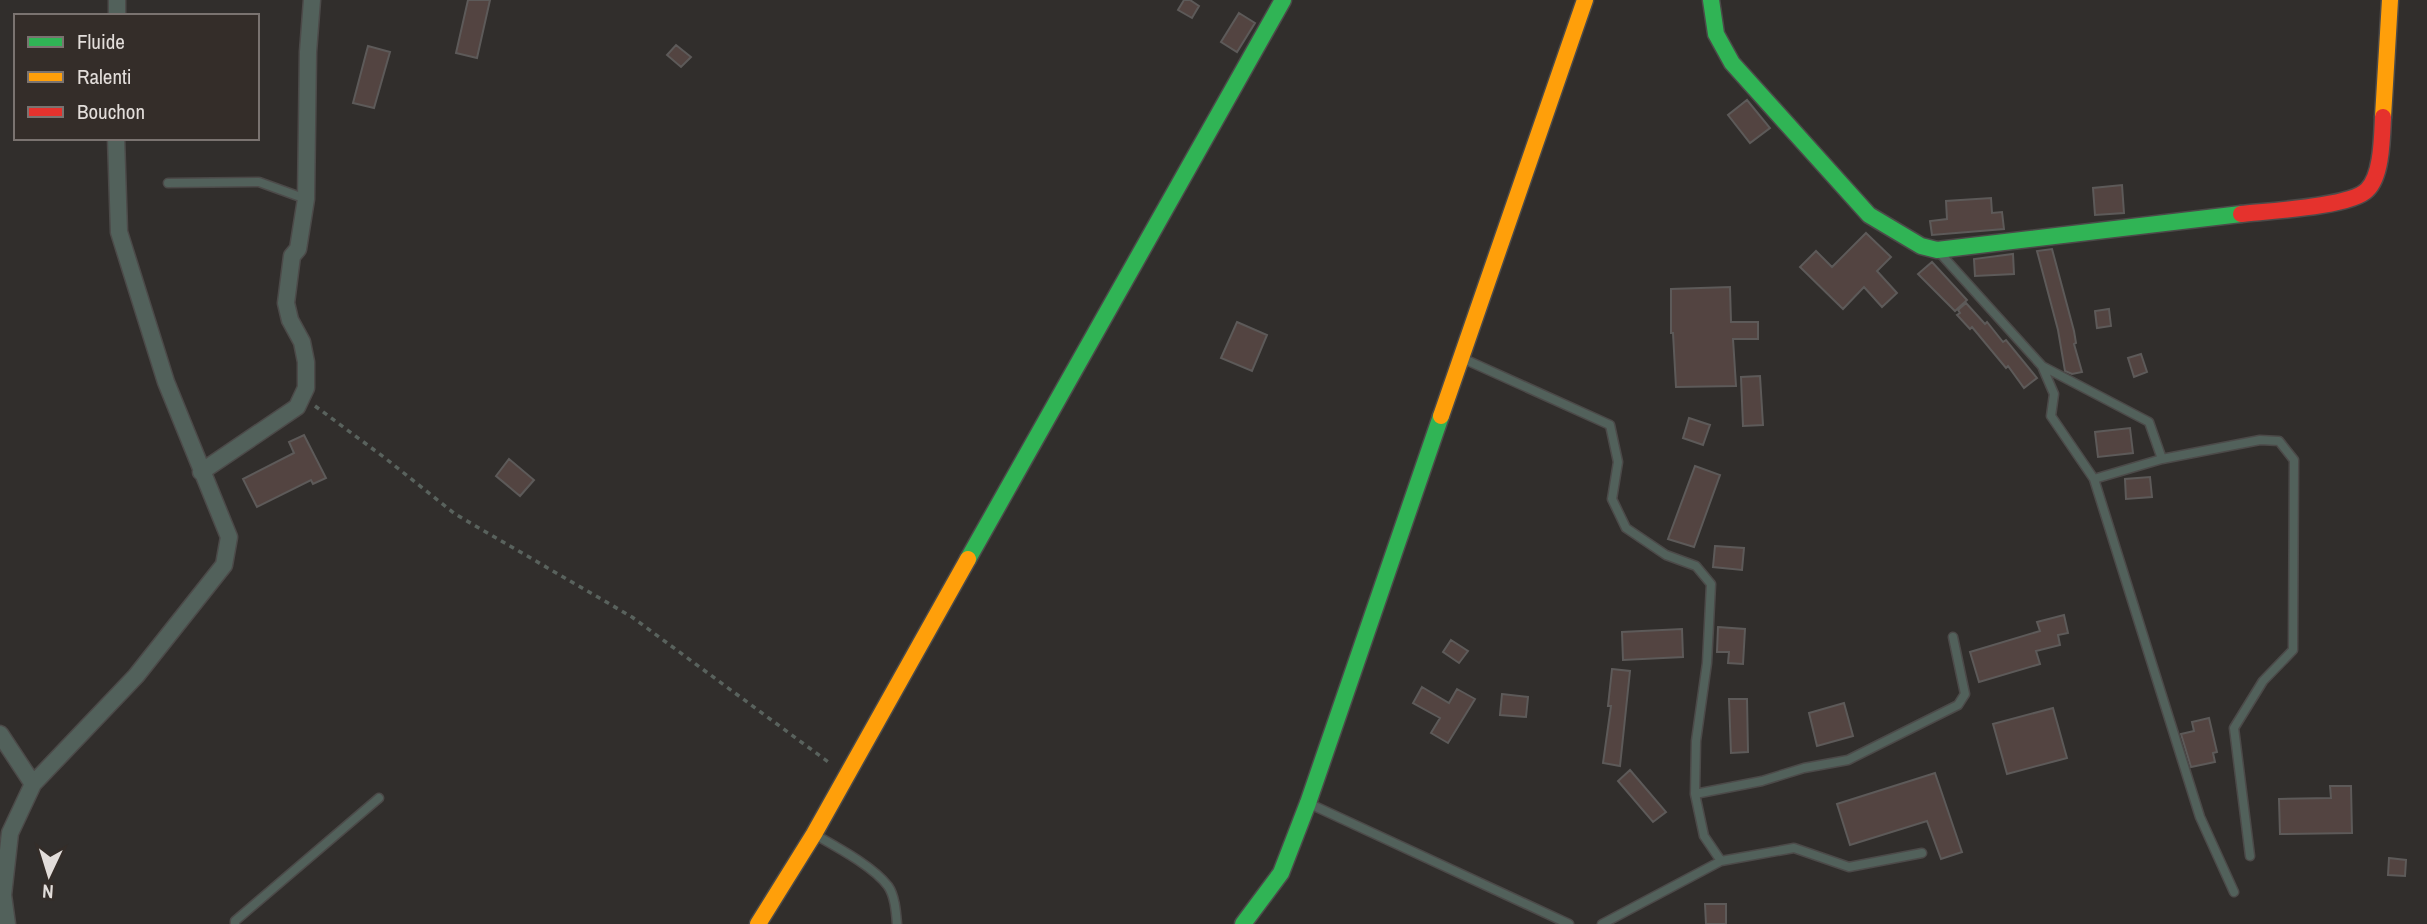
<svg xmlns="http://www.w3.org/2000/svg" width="2427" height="924" viewBox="0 0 2427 924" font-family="'Archivo Narrow',sans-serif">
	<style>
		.building { fill: #534441; stroke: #5d5a59; stroke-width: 2 }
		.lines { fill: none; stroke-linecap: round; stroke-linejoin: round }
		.lane-casing { stroke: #4c4a49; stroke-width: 11 }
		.street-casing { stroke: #4c4a49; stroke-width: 19 }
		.fast-casing { stroke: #4c4a49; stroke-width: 19 }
		.slow-casing { stroke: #4c4a49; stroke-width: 19 }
		.jam-casing { stroke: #4c4a49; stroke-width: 19 }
		.path { stroke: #59625d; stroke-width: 3.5; stroke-dasharray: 5 5; stroke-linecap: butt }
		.lane { stroke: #52615b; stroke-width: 8 }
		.street { stroke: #52615b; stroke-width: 16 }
		.fast { stroke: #30b455; stroke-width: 16 }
		.slow { stroke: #ff9f0a; stroke-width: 16 }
		.jam { stroke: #e5322d; stroke-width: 16 }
	</style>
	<rect width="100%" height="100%" fill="#312e2c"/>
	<path class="building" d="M468 0H490L477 58 456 53Z
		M1184 0H1190L1199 6 1192 18 1178 10Z
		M1239 13 1255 23 1237 52 1221 42Z
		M676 45 691 57 681 67 667 55Z
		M368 46 390 52 374 108 353 103Z
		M1747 100 1770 128 1750 143 1728 115Z
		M2122 185 2124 213 2095 215 2093 188Z
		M1991 198 1992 213 2002 212 2004 229 1932 235 1930 221 1947 219 1946 201Z
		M1866 233 1891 257 1877 271 1897 293 1882 307 1864 287 1843 309 1800 267 1816 251 1832 267Z
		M2052 249 2074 331 2076 343 2074 344 2082 372 2072 374 2065 371 2058 330 2037 251Z
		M2013 254 2014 274 1975 276 1974 259Z
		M1932 262 1967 300 1955 311 1918 274Z
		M1730 287 1731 322H1758V339H1733L1736 386 1676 387 1673 333H1671V289Z
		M1966 303 1985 324 1987 322 2003 342 2006 340 2037 378 2024 388 2008 366 2006 368 1972 327 1970 329 1957 315 1960 313 1958 310Z
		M2109 309 2111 326 2097 328 2095 311Z
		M1237 322 1267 335 1252 371 1221 358Z
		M2141 354 2147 372 2134 377 2128 358Z
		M1760 376 1763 425 1743 426 1741 377Z
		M1689 418 1710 425 1703 445 1683 438Z
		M2130 428 2133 453 2098 457 2095 432Z
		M304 435 326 478 313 484 311 480 257 507 243 479 294 453 289 442Z
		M509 459 534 480 520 496 496 476Z
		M1695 466 1720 475 1694 547 1668 539Z
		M2150 477 2152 497 2126 499 2125 479Z
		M1715 546 1744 548 1742 570 1713 567Z
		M2064 615 2068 633 2058 635 2060 645 2036 651 2040 664 1979 682 1970 652 2040 631 2037 622Z
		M1718 627 1745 629 1743 664 1728 663 1729 652H1717Z
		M1682 629 1683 657 1623 660 1622 632Z
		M1451 640 1468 651 1459 663 1443 652Z
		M1612 669 1630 671 1620 766 1603 763 1611 706H1608Z
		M1422 687 1449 703 1457 689 1475 699 1448 743 1431 733 1440 718 1413 703Z
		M1502 694 1528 697 1526 717 1500 715Z
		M1729 699H1747L1748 752 1731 753Z
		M1844 703 1853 736 1817 746 1809 713Z
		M2053 708 2067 758 2007 774 1993 724Z
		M2209 718 2217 752 2213 753 2215 762 2191 767 2181 734 2194 731 2192 722Z
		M1630 770 1666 812 1653 822 1618 781Z
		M1935 773 1962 852 1941 859 1927 821 1850 845 1837 804Z
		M2330 786H2351L2352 833 2280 834 2279 799 2331 798Z
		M2389 858 2406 860 2405 876 2388 875Z
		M1705 904H1726V924H1706Z"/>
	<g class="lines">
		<g class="lane-casing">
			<path id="lane" d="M168 183 259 182 306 199
				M1939 252 2042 366 2054 394 2051 416 2094 479 2200 817 2234 892
				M1464 359 1610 425 1618 462 1612 499 1626 528 1666 555 1696 566 1711 584 1707 663 1696 741 1695 794 1704 836 1721 861
				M2042 366 2149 422 2162 459
				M2094 479 2162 459 2260 440 2279 441 2294 460 2293 650 2263 681 2234 728 2250 856
				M1695 794 1762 781 1804 768 1848 760 1958 705 1965 694 1953 637
				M1310 804 1569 924
				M814 834C835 846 873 866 888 886 895 896 896 912 897 924
				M235 924V921L379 798
				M1602 924 1721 861 1794 848 1849 867 1922 853"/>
		</g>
		<g class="street-casing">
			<path id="street" d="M117 16V0
				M201 472 297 407 306 388V362L302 342 290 320 286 303 292 256 298 249 306 199 308 52 312 0
				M0 734 33 784
				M7 924 3 895 10 833 33 784 136 676 224 565 229 537 166 382 124 248 119 232 116 138"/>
		</g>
		<g class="fast-casing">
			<path id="fast" d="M1711 0 1716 34 1732 63 1869 215 1921 246 1937 250 2241 214
				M968 559 1283 0
				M1243 924 1281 873 1308 803 1441 416"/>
		</g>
		<g class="slow-casing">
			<path id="slow" d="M2383 117 2390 0
				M1441 416 1585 0
				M758 924 814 834 968 559"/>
		</g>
		<g class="jam-casing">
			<path id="jam" d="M2241 214C2267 211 2351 207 2367 190 2382 176 2382 137 2383 117"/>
		</g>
		<path class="path" d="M315 406 385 458 455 514 632 617 831 764"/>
		<use href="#lane" class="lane"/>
		<use href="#street" class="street"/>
		<use href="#fast" class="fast"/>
		<use href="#slow" class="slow"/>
		<use href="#jam" class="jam"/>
	</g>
	<rect x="14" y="14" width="245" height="126" fill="#342d29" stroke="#7a7370" stroke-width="2"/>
	<rect x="28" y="37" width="35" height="10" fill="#30b455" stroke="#7a7370" stroke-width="2"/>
	<text x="77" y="49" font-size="21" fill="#e2ddda">Fluide</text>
	<rect x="28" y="72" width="35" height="10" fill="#ff9f0a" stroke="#7a7370" stroke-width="2"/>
	<text x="77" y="84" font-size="21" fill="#e2ddda">Ralenti</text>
	<rect x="28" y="107" width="35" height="10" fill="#e5322d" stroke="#7a7370" stroke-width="2"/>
	<text x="77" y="119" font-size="21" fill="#e2ddda">Bouchon</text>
	<g transform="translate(49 875) rotate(184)" stroke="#342d29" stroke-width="5" paint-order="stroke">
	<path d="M0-5L12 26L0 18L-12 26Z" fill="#e2ddda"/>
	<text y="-10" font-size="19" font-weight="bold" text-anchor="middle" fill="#e2ddda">N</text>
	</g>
</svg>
